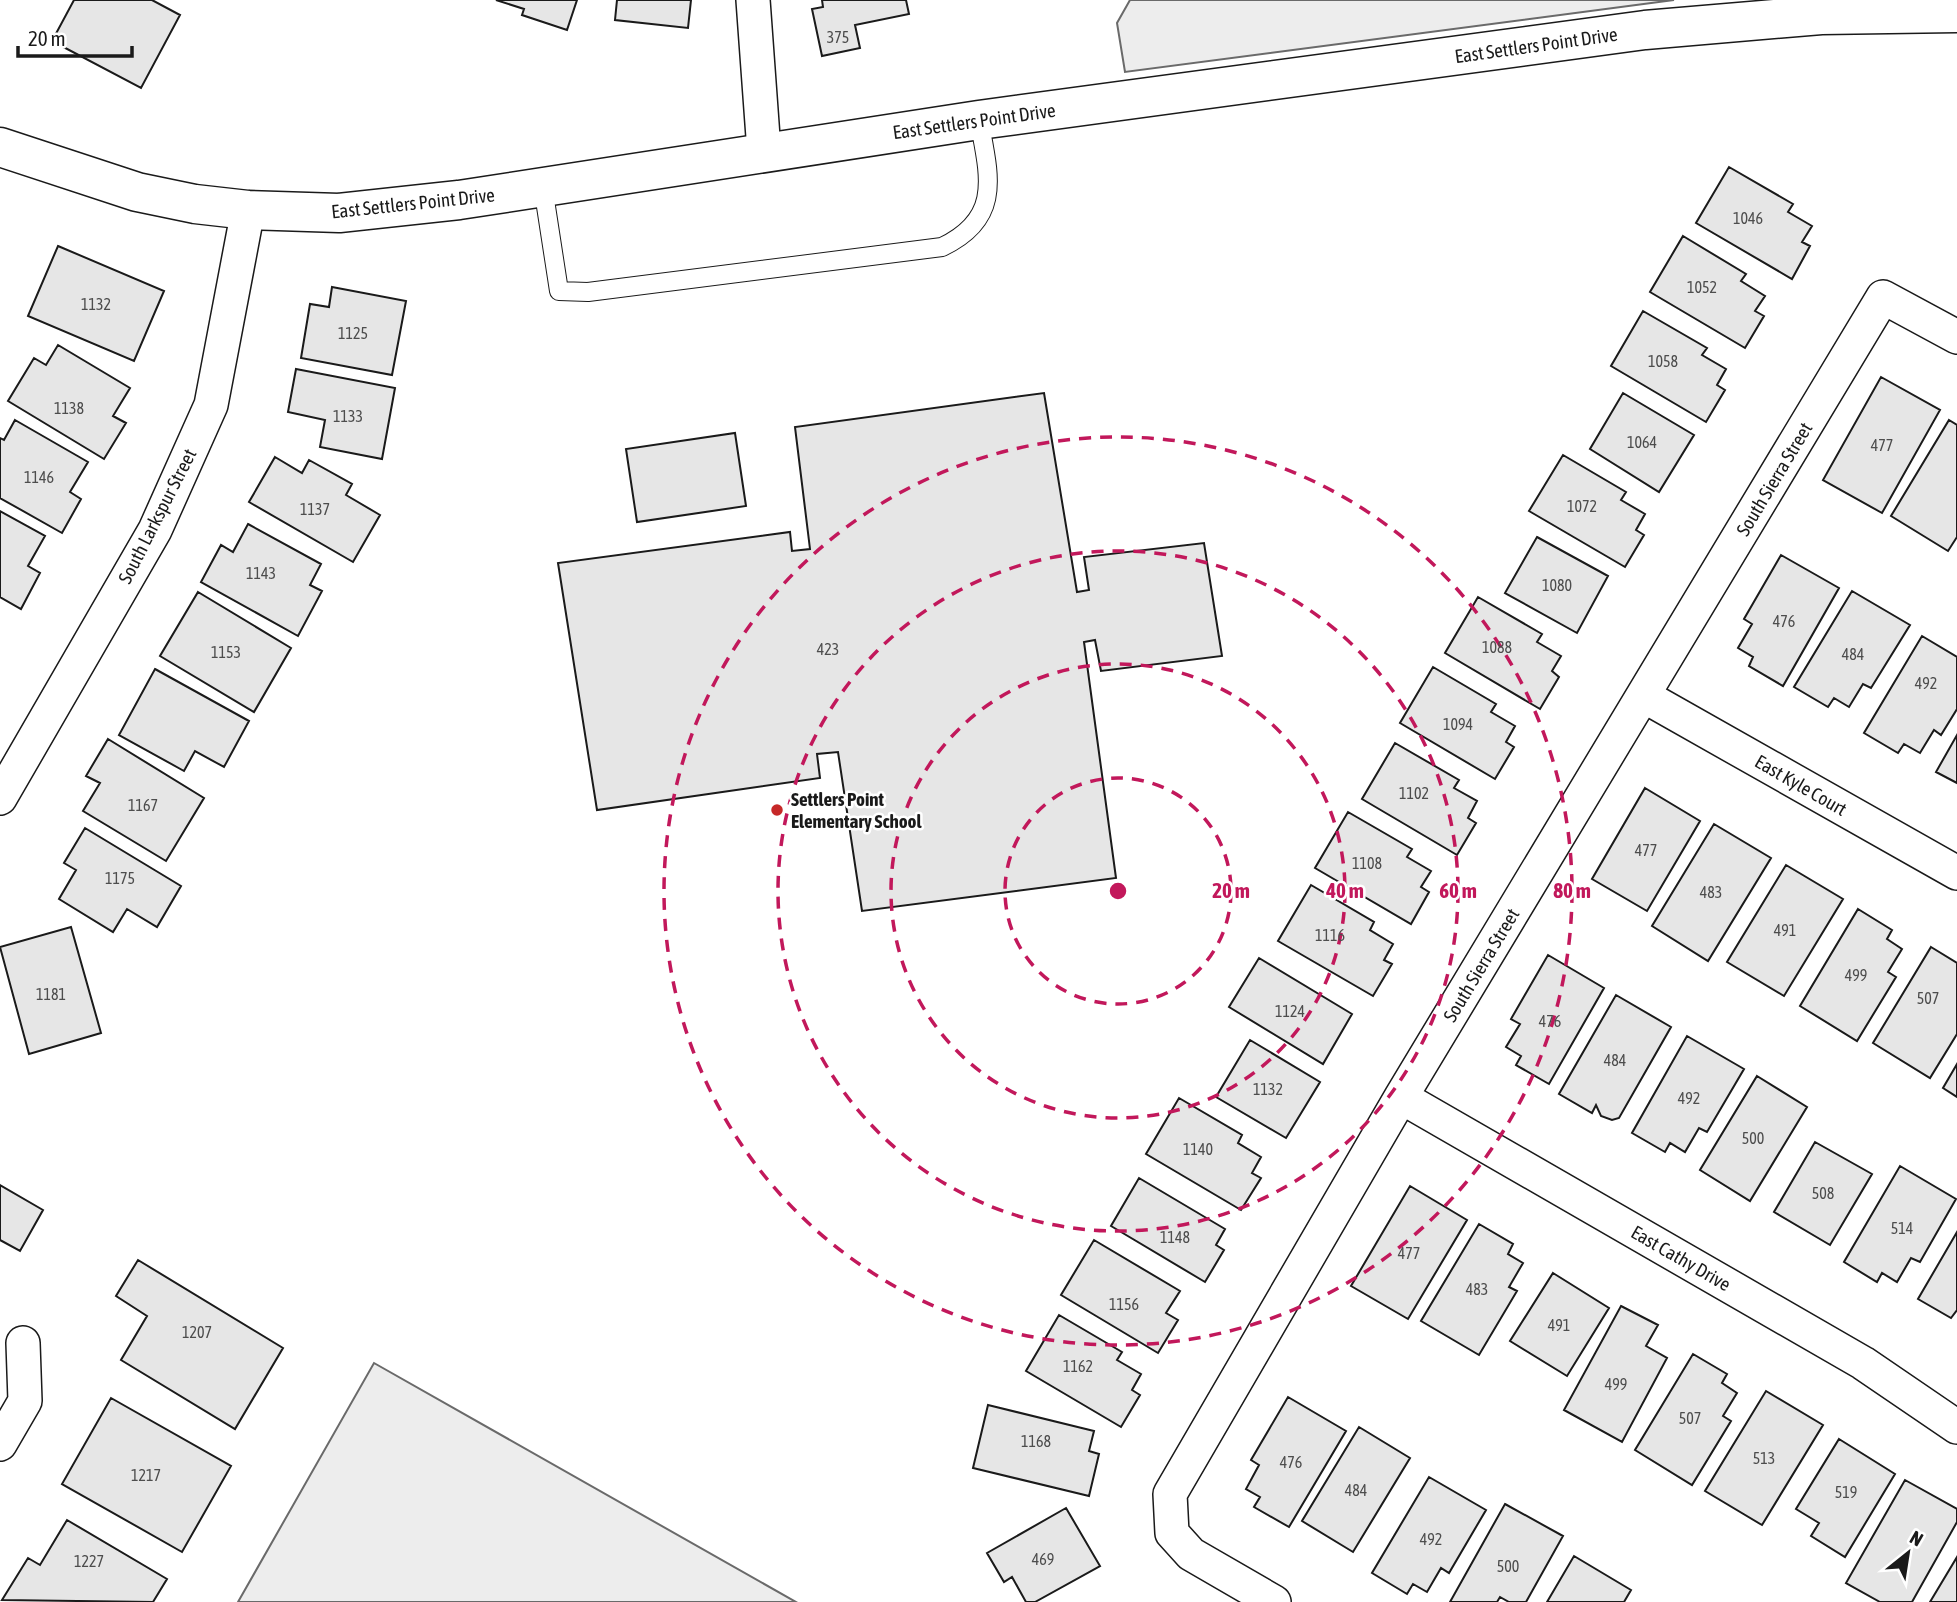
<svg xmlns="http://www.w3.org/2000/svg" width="1957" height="1602" viewBox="0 0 1957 1602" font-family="'Asap Condensed',sans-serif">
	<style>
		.built { fill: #ededed; stroke: #6a6a6a; stroke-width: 2 }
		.building { fill: #e6e6e6; stroke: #1a1a1a; stroke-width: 2 }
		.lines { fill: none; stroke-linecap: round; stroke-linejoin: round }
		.lane-casing { stroke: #1a1a1a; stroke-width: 20 }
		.street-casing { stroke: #1a1a1a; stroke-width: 36 }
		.secondary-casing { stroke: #1a1a1a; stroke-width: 41 }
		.lane { stroke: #fff; stroke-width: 18 }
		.street { stroke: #fff; stroke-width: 33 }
		.secondary { stroke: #fff; stroke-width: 38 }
		.ring { fill: none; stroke: #c2185b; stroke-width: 3.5; stroke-dasharray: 12 9 }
		.poi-dot { fill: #c62828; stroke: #fff; stroke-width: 2.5 }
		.labels { text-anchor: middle; stroke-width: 5; stroke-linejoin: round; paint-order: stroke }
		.number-label { font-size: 16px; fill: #4d4d4d }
		.street-label { font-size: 19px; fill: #1a1a1a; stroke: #fff }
		.poi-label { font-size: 19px; font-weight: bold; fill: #1a1a1a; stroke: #fff; text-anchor: start }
		.centre { fill: #c2185b; stroke: #fff; stroke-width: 3.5 }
		.ring-label { font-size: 21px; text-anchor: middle; font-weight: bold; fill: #c2185b; stroke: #fff; stroke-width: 5; stroke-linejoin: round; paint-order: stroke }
	</style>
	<rect width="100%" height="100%" fill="#fff"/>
	<path class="built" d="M1130 0H1674L1125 72 1117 23Z
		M374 1363 796 1602H238Z"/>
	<path class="building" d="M74 0H152L180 15 141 88 52 41Z
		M496 0H577L567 30 522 15 524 9Z
		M617 0H691L688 28 615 20Z
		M822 0H906L909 14 855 25 860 48 822 56 812 9 823 7Z
		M1729 167 1793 204 1788 212 1812 226 1802 242 1810 246 1792 279 1696 223Z
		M1683 236 1746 274 1741 281 1765 296 1755 311 1764 316 1745 348 1650 292Z
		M58 246 164 291 134 361 28 316Z
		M332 287 406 301 392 375 301 358 310 304 329 307Z
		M1643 311 1707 348 1702 355 1726 369 1717 385 1725 390 1706 422 1611 366Z
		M58 345 130 388 113 416 126 423 104 459 8 401 34 358 46 365Z
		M296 369 395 388 382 459 320 447 325 420 288 412Z
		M1881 377 1940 410 1882 513 1823 480Z
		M1044 393 1077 592 1089 590 1084 557 1204 543 1222 656 1101 671 1095 640 1084 642 1116 878 862 911 838 752 817 754 820 778 597 810 558 563 790 532 792 551 810 549 795 427Z
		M1623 393 1694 435 1659 492 1590 449Z
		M15 420 88 462 70 492 81 499 62 533 0 498V438L4 440Z
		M1949 420 1957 425V537L1948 551 1891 516Z
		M735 433 746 506 637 522 626 449Z
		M1563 455 1626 492 1621 500 1645 514 1636 530 1644 535 1625 567 1529 511Z
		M275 457 302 473 309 460 352 484 346 495 380 515 353 562 249 502Z
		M0 511 45 536 28 566 40 573 21 609 0 597Z
		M248 524 321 564 310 585 322 591 298 636 201 582 221 545 233 552Z
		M1537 537 1608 576 1577 633 1505 593Z
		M1781 555 1839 588 1783 686 1749 666 1753 657 1738 648 1752 624 1744 619Z
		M1852 591 1910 625 1871 688 1863 684 1849 707 1834 698 1828 707 1794 687Z
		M198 592 291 648 254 712 160 656Z
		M1478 597 1542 634 1537 642 1561 656 1552 671 1559 677 1540 709 1445 653Z
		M1922 636 1957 657V709L1941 735 1934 730 1920 753 1904 744 1898 753 1864 733Z
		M1433 667 1496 704 1491 712 1515 726 1506 742 1514 747 1495 779 1400 723Z
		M155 669 249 721 224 767 195 751 184 771 119 735Z
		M1957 735V783L1936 772Z
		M108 739 204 798 166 861 83 811 100 783 86 776Z
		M1395 743 1459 780 1454 788 1477 801 1468 818 1476 823 1457 855 1362 799Z
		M1645 788 1700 821 1647 911 1592 879Z
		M1348 812 1412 849 1407 857 1431 871 1421 887 1429 892 1411 924 1315 868Z
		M1714 824 1771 858 1708 961 1652 926Z
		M85 828 181 886 157 927 127 909 113 932 59 899 76 870 64 863Z
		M1786 865 1843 899 1784 996 1727 962Z
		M1311 885 1374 922 1370 930 1393 944 1384 960 1392 964 1373 996 1278 941Z
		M1858 909 1892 930 1887 939 1902 949 1888 972 1896 977 1857 1041 1800 1006Z
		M71 927 101 1033 29 1054 0 947Z
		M1931 947 1957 963V1034L1930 1078 1873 1043Z
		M1548 955 1604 988 1549 1084 1516 1065 1521 1056 1506 1047 1520 1024 1511 1019Z
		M1259 958 1352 1014 1323 1064 1229 1007Z
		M1616 995 1671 1027 1619 1118 1612 1120 1601 1116 1596 1105 1592 1113 1559 1094Z
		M1687 1036 1744 1069 1707 1132 1699 1128 1685 1152 1670 1143 1665 1152 1632 1133Z
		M1250 1040 1320 1082 1286 1138 1216 1097Z
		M1957 1064V1097L1943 1088Z
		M1757 1076 1807 1107 1750 1201 1700 1170Z
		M1179 1098 1242 1135 1238 1143 1261 1157 1252 1173 1261 1178 1241 1210 1146 1154Z
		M1815 1142 1872 1174 1830 1245 1774 1212Z
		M1900 1166 1956 1199 1920 1262 1911 1258 1897 1282 1882 1273 1877 1282 1844 1262Z
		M1139 1178 1225 1229 1216 1245 1224 1250 1205 1282 1111 1226Z
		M0 1185 43 1210 20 1251 0 1240Z
		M1410 1186 1467 1220 1408 1319 1351 1286Z
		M1479 1224 1513 1244 1508 1254 1523 1263 1509 1287 1517 1291 1479 1355 1421 1321Z
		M1957 1232V1310L1951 1318 1918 1299Z
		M1094 1240 1180 1291 1166 1313 1178 1320 1158 1353 1061 1295Z
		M138 1260 283 1348 235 1429 121 1360 147 1316 116 1296Z
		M1553 1273 1609 1308 1567 1376 1510 1341Z
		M1621 1306 1658 1325 1646 1346 1667 1358 1622 1442 1564 1410Z
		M1059 1315 1122 1352 1117 1360 1141 1374 1132 1390 1140 1395 1121 1427 1026 1371Z
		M1693 1354 1727 1374 1722 1383 1737 1393 1723 1416 1731 1421 1692 1485 1635 1450Z
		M1766 1391 1823 1425 1762 1525 1705 1491Z
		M1288 1397 1346 1431 1289 1527 1254 1507 1260 1497 1246 1489 1259 1465 1251 1460Z
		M111 1398 231 1466 182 1552 62 1484Z
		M988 1405 1094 1431 1089 1451 1099 1454 1089 1496 973 1468Z
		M1359 1427 1410 1458 1353 1552 1302 1521Z
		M1839 1439 1895 1474 1845 1557 1811 1536 1819 1523 1796 1509Z
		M1429 1477 1486 1510 1449 1573 1441 1568 1427 1592 1413 1584 1407 1594 1372 1573Z
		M1905 1480 1957 1509V1522L1912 1602H1880L1846 1583Z
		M1505 1504 1563 1536 1526 1602H1509L1500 1597 1497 1602H1450Z
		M1066 1508 1100 1566 1035 1602H1026L1012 1577 1004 1582 987 1553Z
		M67 1520 167 1579 153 1602 2 1600 28 1558 40 1565Z
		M1574 1556 1631 1590 1624 1602H1547Z
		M1957 1557V1602H1930Z"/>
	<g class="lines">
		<g class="lane-casing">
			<path id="lane" d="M543 187 559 291 588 292 942 247C1003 218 989 175 979 120"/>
		</g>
		<g class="street-casing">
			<path id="street" d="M753 0 764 151
				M1644 696 1957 873
				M0 798 155 530 211 405 248 210
				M1401 1097 1863 1363 1957 1427
				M0 1444 25 1401 23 1343
				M1274 1602 1191 1554 1172 1533 1170 1494 1401 1097 1883 297 1957 337"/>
		</g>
		<g class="secondary-casing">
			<path id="secondary" d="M0 147 137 192 195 204 248 210 339 213 459 200 979 120 1645 30 1821 15 1957 13"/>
		</g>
		<use href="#lane" class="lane"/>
		<use href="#street" class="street"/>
		<use href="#secondary" class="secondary"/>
	</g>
	<g class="ring">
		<circle cx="1118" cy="891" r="113"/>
		<circle cx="1118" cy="891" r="227"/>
		<circle cx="1118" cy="891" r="340"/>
		<circle cx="1118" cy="891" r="454"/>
	</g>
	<circle class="poi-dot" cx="777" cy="810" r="7"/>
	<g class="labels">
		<g class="number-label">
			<text x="838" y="43">375</text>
			<text x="1748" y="224">1046</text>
			<text x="1702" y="293">1052</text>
			<text x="96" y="310">1132</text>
			<text x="353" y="339">1125</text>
			<text x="1663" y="367">1058</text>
			<text x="69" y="414">1138</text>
			<text x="348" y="422">1133</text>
			<text x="1642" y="448">1064</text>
			<text x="1882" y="451">477</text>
			<text x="39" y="483">1146</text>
			<text x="1582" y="512">1072</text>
			<text x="315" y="515">1137</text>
			<text x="261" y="579">1143</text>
			<text x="1557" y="591">1080</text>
			<text x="1784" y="627">476</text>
			<text x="1497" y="653">1088</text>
			<text x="828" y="655">423</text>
			<text x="226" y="658">1153</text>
			<text x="1853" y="660">484</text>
			<text x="1926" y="689">492</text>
			<text x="1458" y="730">1094</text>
			<text x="1414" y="799">1102</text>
			<text x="143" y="811">1167</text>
			<text x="1646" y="856">477</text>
			<text x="1367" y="869">1108</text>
			<text x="120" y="884">1175</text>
			<text x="1711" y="898">483</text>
			<text x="1785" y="936">491</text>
			<text x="1330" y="941">1116</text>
			<text x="1856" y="981">499</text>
			<text x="51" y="1000">1181</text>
			<text x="1928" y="1004">507</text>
			<text x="1290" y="1017">1124</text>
			<text x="1550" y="1027">476</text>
			<text x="1615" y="1066">484</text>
			<text x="1268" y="1095">1132</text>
			<text x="1689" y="1104">492</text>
			<text x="1753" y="1144">500</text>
			<text x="1198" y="1155">1140</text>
			<text x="1823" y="1199">508</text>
			<text x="1902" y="1234">514</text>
			<text x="1175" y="1243">1148</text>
			<text x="1409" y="1259">477</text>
			<text x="1477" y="1295">483</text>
			<text x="1124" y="1310">1156</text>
			<text x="1559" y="1331">491</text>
			<text x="197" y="1338">1207</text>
			<text x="1078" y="1372">1162</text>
			<text x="1616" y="1390">499</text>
			<text x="1690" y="1424">507</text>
			<text x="1036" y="1447">1168</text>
			<text x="1764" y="1464">513</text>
			<text x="1291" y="1468">476</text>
			<text x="146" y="1481">1217</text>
			<text x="1356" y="1496">484</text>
			<text x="1846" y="1498">519</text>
			<text x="1431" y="1545">492</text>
			<text x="1043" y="1565">469</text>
			<text x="89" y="1567">1227</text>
			<text x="1508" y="1572">500</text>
		</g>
		<g class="street-label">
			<text transform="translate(1536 45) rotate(-8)" y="7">East Settlers Point Drive</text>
			<text transform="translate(974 121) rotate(-8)" y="7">East Settlers Point Drive</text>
			<text transform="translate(413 203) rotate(-6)" y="7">East Settlers Point Drive</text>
			<text transform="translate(1774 479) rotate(-59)" y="7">South Sierra Street</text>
			<text transform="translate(157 516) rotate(-63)" y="7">South Larkspur Street</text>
			<text transform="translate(1801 785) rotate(30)" y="7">East Kyle Court</text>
			<text transform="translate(1481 965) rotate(-59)" y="7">South Sierra Street</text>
			<text transform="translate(1681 1258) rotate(30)" y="7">East Cathy Drive</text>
		</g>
		<g class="poi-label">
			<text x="791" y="806">Settlers Point<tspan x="791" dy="22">Elementary School</tspan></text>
		</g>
	</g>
	<circle cx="1118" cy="891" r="10" class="centre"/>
	<g class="ring-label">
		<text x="1231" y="898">20 m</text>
		<text x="1345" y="898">40 m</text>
		<text x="1458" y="898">60 m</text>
		<text x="1572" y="898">80 m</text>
	</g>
	<g transform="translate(1908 1553) rotate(30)" stroke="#ffffff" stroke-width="5" paint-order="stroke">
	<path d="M0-5L12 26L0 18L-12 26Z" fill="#1a1a1a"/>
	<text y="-10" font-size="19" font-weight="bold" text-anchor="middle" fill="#1a1a1a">N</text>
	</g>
	<path d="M18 46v10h114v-10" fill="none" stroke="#1a1a1a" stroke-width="3.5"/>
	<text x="28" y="46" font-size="21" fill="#1a1a1a" stroke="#ffffff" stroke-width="5" paint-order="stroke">20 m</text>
</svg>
